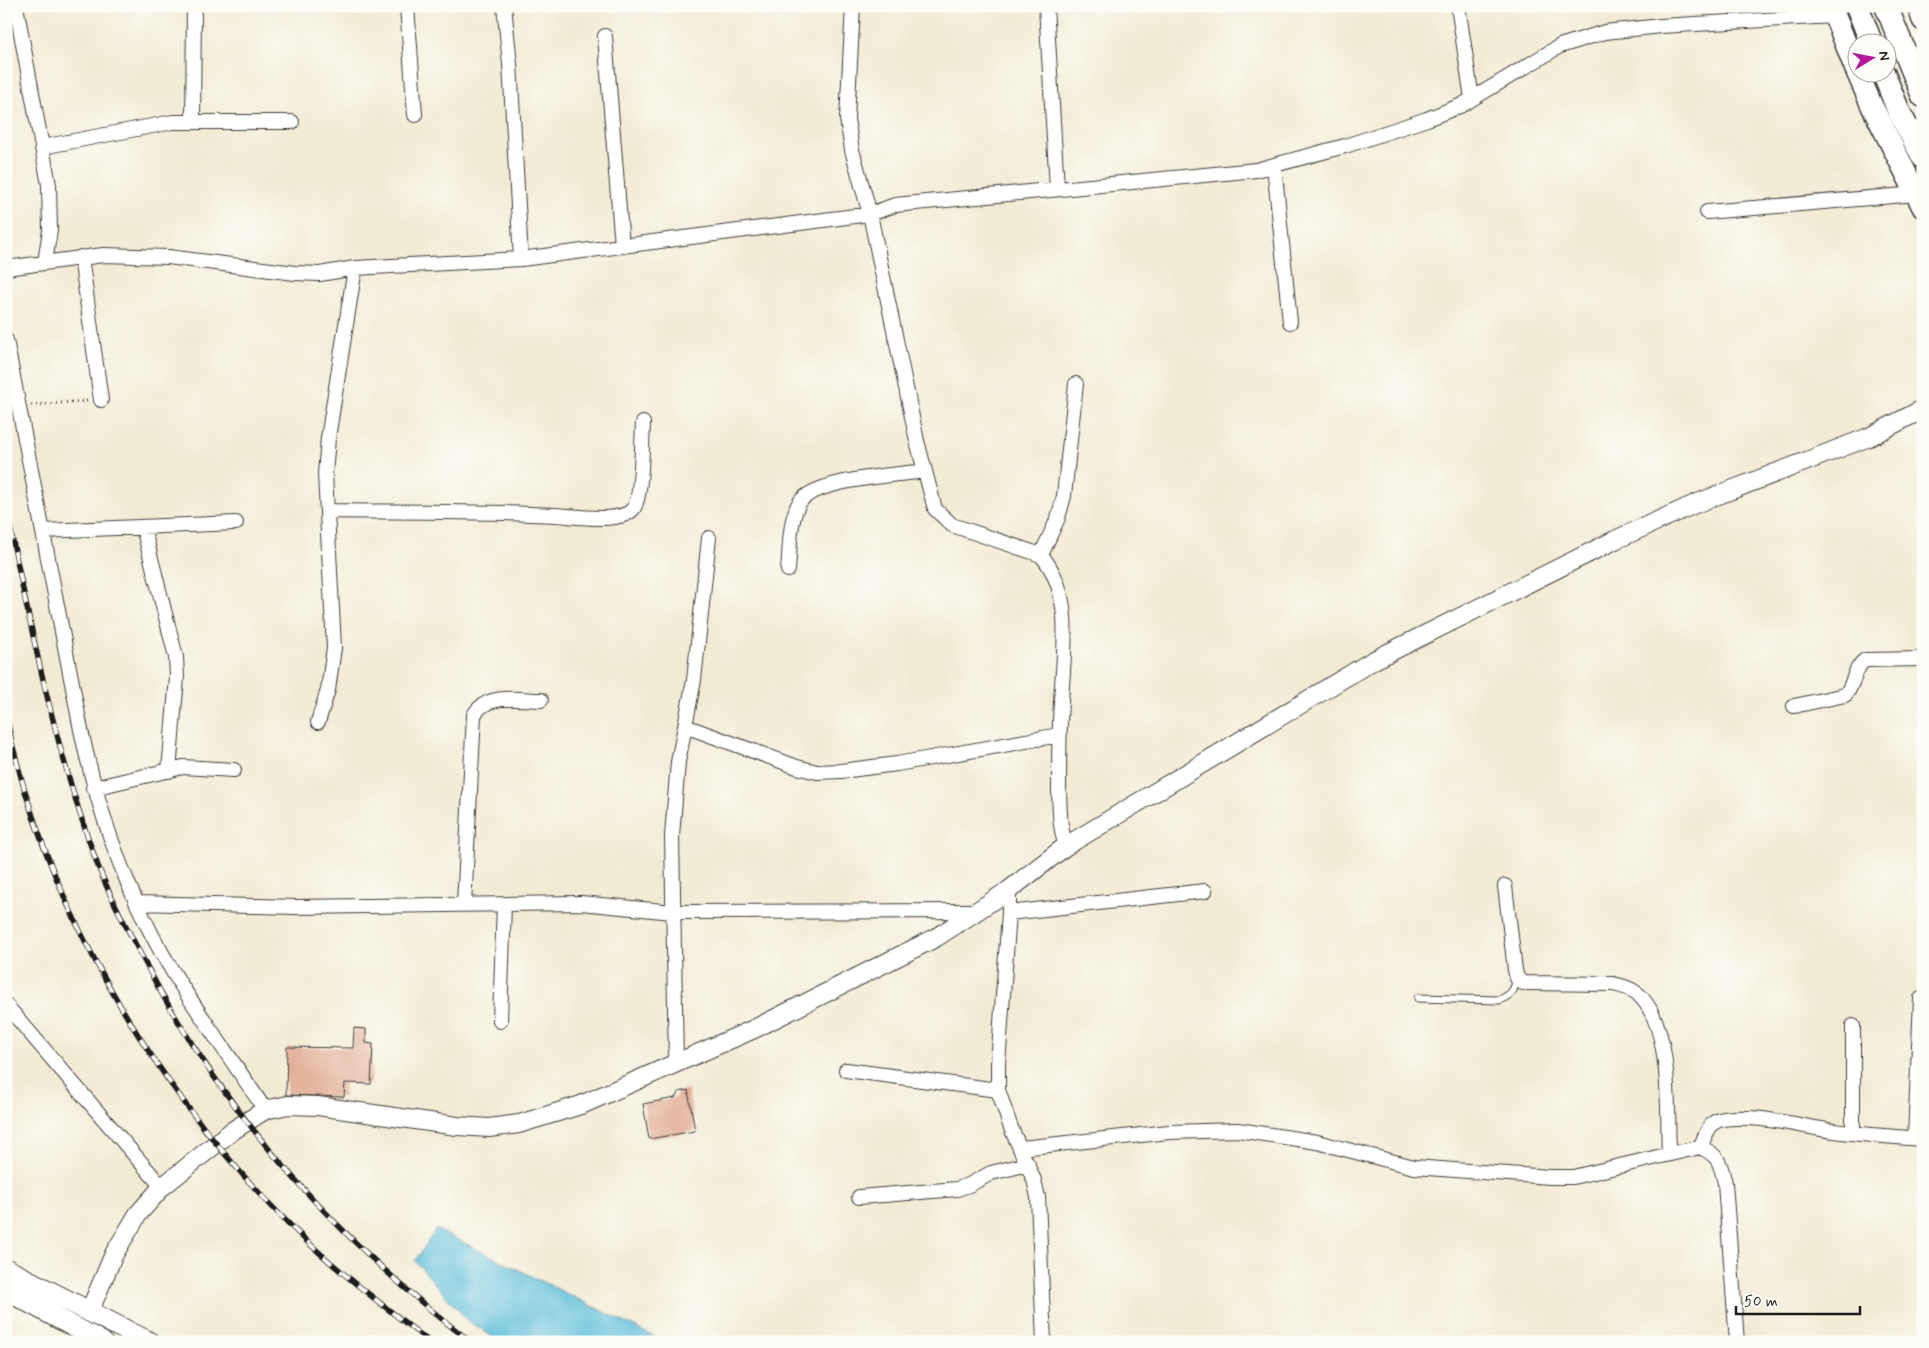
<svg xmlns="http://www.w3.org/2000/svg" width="1929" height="1348" viewBox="0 0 1929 1348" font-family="Mynerve,sans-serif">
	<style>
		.water { fill: #5abcd9; stroke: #3b6c7a }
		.building { fill: #dfa68b }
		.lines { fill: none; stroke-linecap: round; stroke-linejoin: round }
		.service-casing { stroke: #3c3b38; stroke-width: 9 }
		.minor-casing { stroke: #3c3b38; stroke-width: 16 }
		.tertiary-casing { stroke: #3c3b38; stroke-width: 20 }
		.secondary-casing { stroke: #3c3b38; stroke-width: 22 }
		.primary-casing { stroke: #3c3b38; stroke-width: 24 }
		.trunk-casing { stroke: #3c3b38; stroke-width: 25 }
		.path { stroke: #3c3b38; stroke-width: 3; stroke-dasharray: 1 4; stroke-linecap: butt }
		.service { stroke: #fff; stroke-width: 7 }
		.minor { stroke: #fff; stroke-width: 14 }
		.tertiary { stroke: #fff; stroke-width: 18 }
		.secondary { stroke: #fff; stroke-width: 20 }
		.primary { stroke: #fff; stroke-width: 21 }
		.trunk { stroke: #fff; stroke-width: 22 }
		.rail-casing { stroke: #1c1c1c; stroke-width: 5.5 }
		.rail { stroke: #fdfcf7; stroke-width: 4; stroke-dasharray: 11; stroke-linecap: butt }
	</style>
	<rect width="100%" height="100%" fill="#fdfcf7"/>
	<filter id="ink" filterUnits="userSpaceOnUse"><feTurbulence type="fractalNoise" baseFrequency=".02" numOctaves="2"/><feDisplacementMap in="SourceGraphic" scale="10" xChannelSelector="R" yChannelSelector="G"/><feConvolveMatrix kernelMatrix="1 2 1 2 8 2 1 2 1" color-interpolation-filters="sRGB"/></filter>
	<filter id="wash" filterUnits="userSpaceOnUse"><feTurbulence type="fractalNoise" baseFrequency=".0096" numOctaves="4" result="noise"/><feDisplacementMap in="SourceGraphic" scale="20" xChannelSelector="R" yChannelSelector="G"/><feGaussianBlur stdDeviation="1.12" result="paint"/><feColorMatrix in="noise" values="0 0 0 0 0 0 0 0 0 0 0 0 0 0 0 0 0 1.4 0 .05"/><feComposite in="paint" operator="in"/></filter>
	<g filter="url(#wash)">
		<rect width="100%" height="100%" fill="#f2ebd4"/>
		<path class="water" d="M436 1229 665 1342H501L467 1320 415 1261Z"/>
		<g id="blocks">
			<path class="building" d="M354 1028 366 1029V1043L373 1044 371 1084 345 1083 344 1097 286 1095 287 1047 353 1048Z
				M688 1090 695 1131 649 1139 643 1104 675 1098 679 1092Z"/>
		</g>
	</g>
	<g filter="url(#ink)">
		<use href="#blocks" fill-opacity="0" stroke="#3c3b38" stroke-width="1"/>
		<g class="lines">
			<g class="service-casing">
				<path id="service" d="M1418 998 1499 1000C1512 995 1514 991 1517 978"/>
			</g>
			<g class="minor-casing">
				<path id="minor" d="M16 6 49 185 50 230 45 262
					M407 6 415 115
					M504 6 510 64 521 259
					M853 6 847 119 852 150 870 214 917 441 935 509 952 525 1041 555C1075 594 1063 655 1061 702 1059 732 1059 761 1059 790 1060 810 1059 827 1066 846
					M1046 6 1057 188
					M1458 6 1472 99
					M605 36 622 246
					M193 121 194 6
					M42 147 173 122H292
					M1274 165 1290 322
					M1707 212 1916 194
					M81 257 101 400
					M6 268 103 255 168 257 295 273 320 274 355 268 521 259 870 214 895 205 1256 170 1345 146 1427 119 1462 105 1560 46 1605 32 1661 26 1834 16
					M6 340 81 730C95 797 115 859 145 921 177 987 225 1048 265 1110
					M327 511C403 512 480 511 556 515 574 516 621 524 633 509 642 500 642 439 643 423
					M143 527 176 657 177 677 169 771
					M43 531 236 523
					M1041 555 1058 518 1064 496 1076 384
					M788 570C790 550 789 524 798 505 810 479 898 475 925 471
					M1794 706 1845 695C1855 684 1853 669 1865 660L1923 659
					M318 722 328 690 334 648 325 474 328 438 355 268
					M685 726 797 767 817 772 841 771 897 764 1059 735
					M93 788 183 767 234 770
					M1505 886 1515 970 1517 978 1523 983 1613 984C1622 986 1631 988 1638 994 1673 1026 1667 1110 1669 1154
					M1009 890V913L998 1064V1090L1011 1128 1034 1180 1038 1197 1044 1342
					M137 903 296 907 581 903 673 912 974 911
					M464 905 474 715C487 692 519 700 541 700
					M1009 913 1205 891
					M6 1005 162 1187
					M500 1021 504 904
					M1853 1026V1133
					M676 1063 672 836 678 762 694 680 709 538
					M846 1070 998 1090
					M1915 1138 1921 999
					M1700 1147C1705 1138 1708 1123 1719 1120 1749 1112 1803 1127 1834 1131 1864 1135 1893 1137 1923 1139
					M1021 1148 1169 1132 1238 1130 1317 1142 1414 1167 1550 1177H1573L1700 1147C1720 1156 1720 1163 1725 1183L1737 1342
					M859 1197 957 1189 969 1185 991 1173 1028 1164"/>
			</g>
			<g class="tertiary-casing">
				<path id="tertiary" d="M90 1310 114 1254 138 1214 162 1187 232 1131 265 1110 288 1105 318 1106 457 1126 489 1128 519 1124 581 1105 754 1029 937 937 1009 890 1066 846 1374 660 1615 540 1695 504 1869 437 1923 409"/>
			</g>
			<g class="secondary-casing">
				<path id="secondary" d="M6 1269 149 1342
					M6 1290 102 1342"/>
			</g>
			<g class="primary-casing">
				<path id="primary" d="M1831 6 1856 70
					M1918 6 1923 20
					M1857 72 1872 106 1923 207"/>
			</g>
			<g class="trunk-casing">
				<path id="trunk" d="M1857 6 1871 42
					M1886 6 1923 96
					M1883 72 1899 112 1923 157"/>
			</g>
			<path class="path" d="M31 405 87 401"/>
			<use href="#service" class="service"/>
			<use href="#minor" class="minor"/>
			<use href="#tertiary" class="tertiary"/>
			<use href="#secondary" class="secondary"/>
			<use href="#primary" class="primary"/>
			<use href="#trunk" class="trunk"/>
			<g class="rail-casing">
				<path id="rail" d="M6 508C31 629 55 750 98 866 110 897 126 926 141 955 220 1110 333 1236 471 1342
					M6 715C44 906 157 1094 295 1230 337 1271 384 1306 430 1342"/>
			</g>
			<use href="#rail" class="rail"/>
		</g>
	</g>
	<rect width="1929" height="1348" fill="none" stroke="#fdfcf7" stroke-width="25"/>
	<g transform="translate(1872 58) rotate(80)"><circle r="24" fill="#fdfcf7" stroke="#a3a29f"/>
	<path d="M0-4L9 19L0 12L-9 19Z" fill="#b5179e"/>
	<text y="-8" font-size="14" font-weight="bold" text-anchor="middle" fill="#1c1c1c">N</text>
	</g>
	<path d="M1736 1306v8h124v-8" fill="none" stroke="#1c1c1c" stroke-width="2.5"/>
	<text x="1744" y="1306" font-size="15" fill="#1c1c1c" stroke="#fdfcf7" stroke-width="4" paint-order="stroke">50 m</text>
</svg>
